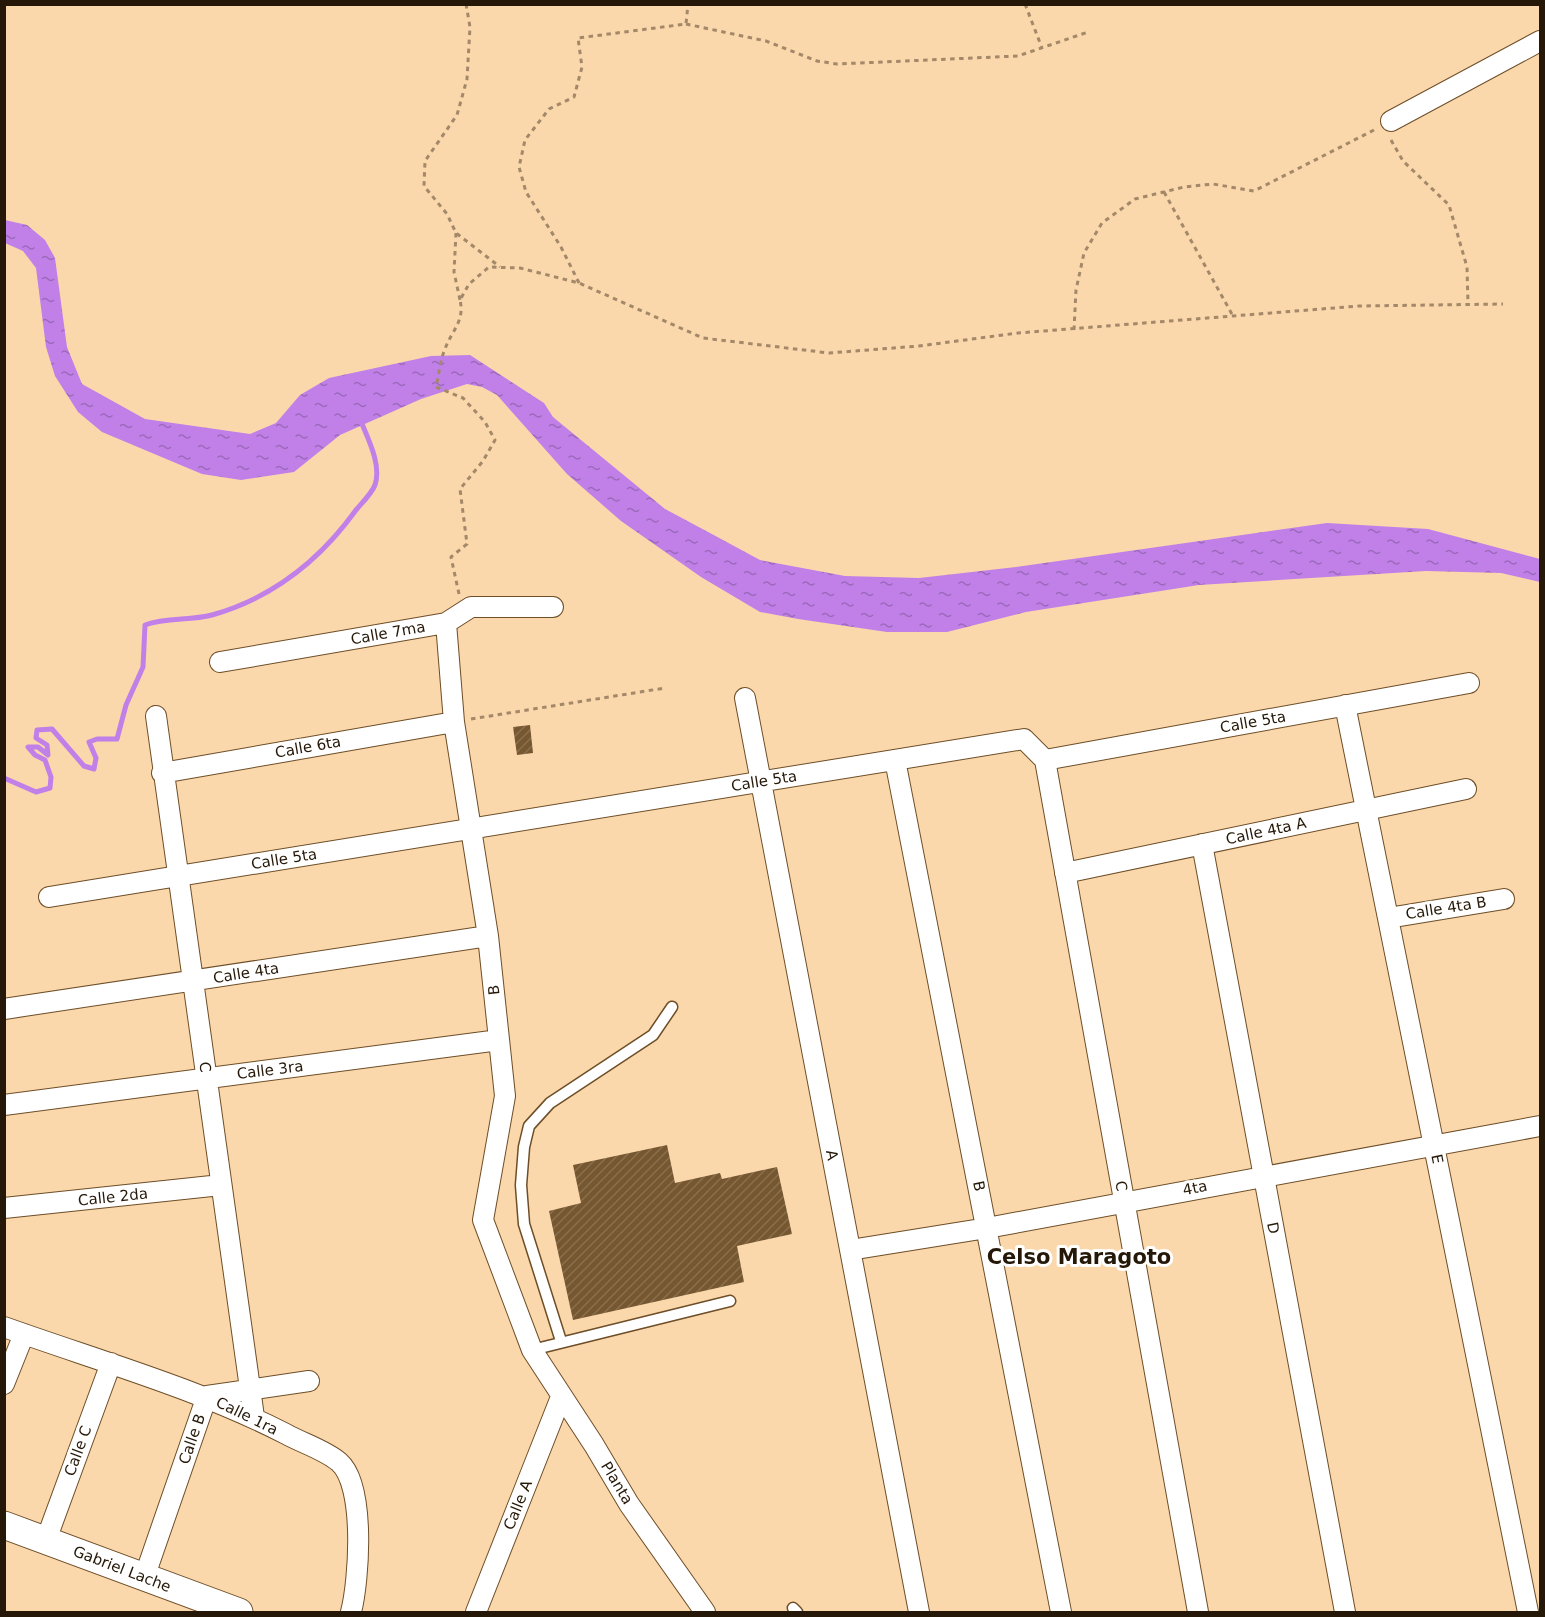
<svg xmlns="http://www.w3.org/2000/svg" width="1545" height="1617" viewBox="0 0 1545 1617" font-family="'DejaVu Sans',sans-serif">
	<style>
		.water { fill: url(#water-ripples) }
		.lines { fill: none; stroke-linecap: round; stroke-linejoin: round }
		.stream { stroke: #c080e8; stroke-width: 5 }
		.building { fill: url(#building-hatch) }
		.lane-casing { stroke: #6d4e27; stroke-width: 13 }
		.street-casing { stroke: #6d4e27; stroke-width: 22 }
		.secondary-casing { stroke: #6d4e27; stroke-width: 29 }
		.path { stroke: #a38969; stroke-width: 3; stroke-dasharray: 4.5 4.5; stroke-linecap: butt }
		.lane { stroke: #fff; stroke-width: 10 }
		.street { stroke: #fff; stroke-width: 20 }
		.secondary { stroke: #fff; stroke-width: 27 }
		.labels { text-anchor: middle; stroke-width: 6; stroke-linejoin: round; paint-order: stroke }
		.street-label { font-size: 15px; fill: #251808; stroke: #fff }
		.district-label { font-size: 21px; font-weight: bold; fill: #251808; stroke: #fff }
	</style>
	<defs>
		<pattern id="water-ripples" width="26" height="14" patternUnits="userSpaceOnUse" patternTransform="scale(1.5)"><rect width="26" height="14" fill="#c080e8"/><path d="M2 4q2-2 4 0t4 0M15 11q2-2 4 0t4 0" fill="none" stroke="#9c68ba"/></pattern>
		<pattern id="building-hatch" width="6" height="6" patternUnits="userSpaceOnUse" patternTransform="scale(1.5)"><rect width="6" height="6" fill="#765730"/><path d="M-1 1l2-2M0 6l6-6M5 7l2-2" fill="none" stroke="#887051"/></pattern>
	</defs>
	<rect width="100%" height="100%" fill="#fbd7ac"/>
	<path class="water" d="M5 220 27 225 45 240 55 258 67 347 82 384 145 419 250 434 276 423 300 395 329 378 431 356 470 355 544 403 553 417 665 509 710 533 760 560 845 576 919 578 1016 567 1327 523 1428 529 1540 559V582L1501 573 1426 571 1199 585 1026 612 947 632H887L798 619 760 612 701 577 621 521 567 474 497 395 482 387 467 384 421 399 340 435 294 472 241 480 202 474 102 432 78 412 55 376 46 347 36 268 23 251 5 243Z"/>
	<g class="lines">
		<path class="stream" d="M4 778 36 792 50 788 51 777 45 760 35 755 28 747H38L48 755 47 745 36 738 37 730 52 729 84 766 94 769 96 758 89 742 97 739H117L126 705 143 667 145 625C167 617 189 621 212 615 272 598 320 560 356 510 362 503 372 493 375 485 382 464 367 437 360 419"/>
	</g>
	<path class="building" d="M530 725 533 753 517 755 513 727Z
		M667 1145 675 1183 720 1173 722 1179 777 1167 792 1234 737 1246 744 1282 573 1320 549 1211 581 1203 573 1165Z"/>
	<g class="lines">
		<g class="lane-casing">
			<path id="lane" d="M561 1341 524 1224 521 1185 524 1147 529 1126 550 1103 653 1035 672 1007
				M532 1350 730 1301
				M793 1608 797 1612"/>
		</g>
		<g class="street-casing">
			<path id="street" d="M1391 121 1540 41
				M446 623 454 722 488 936 505 1096 483 1220 532 1350 594 1445 629 1504 705 1612
				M220 662 446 623 471 607H553
				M745 698 919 1612
				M1345 705 1528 1612
				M156 716 254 1417
				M895 760 1061 1612
				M1045 760 1198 1612
				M162 773 454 722
				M1202 844 1345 1612
				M1065 873 1466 789
				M49 897 1024 739 1045 760 1469 683
				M1388 918 1504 899
				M4 1009 488 936
				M4 1105 499 1040
				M4 1208 221 1185
				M850 1250 987 1228 1540 1126
				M4 1327C99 1361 196 1388 286 1434 302 1443 325 1450 339 1462 366 1485 359 1581 351 1612
				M4 1384 24 1334
				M46 1540 111 1363
				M144 1578 207 1396 309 1381
				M476 1612 561 1397"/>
		</g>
		<g class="secondary-casing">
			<path id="secondary" d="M4 1525 239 1612"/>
		</g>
		<path class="path" d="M466 4 470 27 467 79 457 115 425 161 424 186 447 214 456 233 500 267
			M1025 4 1042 48
			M686 24 766 41 817 61 837 64 1018 56 1088 32
			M1391 140 1403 161 1449 205 1467 267 1468 304
			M1164 192 1233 316
			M456 233 454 272 460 300
			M579 283 561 247 526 192 519 167 525 140 549 109 574 97 582 67 578 38 686 24 688 4
			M1074 330 1076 290 1084 253 1102 223 1135 199 1184 187 1213 184 1254 191 1376 129
			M459 594 451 557 467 544 460 489 483 461 495 440 485 422 463 398 436 387C439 375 440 360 445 349 452 330 465 321 460 300L469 284 489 267 520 268 579 283 703 338 829 353 919 346 1018 333 1359 306 1503 304
			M471 719 665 688"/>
		<use href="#lane" class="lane"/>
		<use href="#street" class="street"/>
		<use href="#secondary" class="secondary"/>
	</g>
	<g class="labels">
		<g class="street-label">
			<text transform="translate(388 633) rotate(-10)" y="5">Calle 7ma</text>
			<text transform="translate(1253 722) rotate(-10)" y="5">Calle 5ta</text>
			<text transform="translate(308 747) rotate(-10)" y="5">Calle 6ta</text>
			<text transform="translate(764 781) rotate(-9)" y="5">Calle 5ta</text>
			<text transform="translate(1266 831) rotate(-12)" y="5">Calle 4ta A</text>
			<text transform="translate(284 859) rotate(-9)" y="5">Calle 5ta</text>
			<text transform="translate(1446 908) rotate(-9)" y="5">Calle 4ta B</text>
			<text transform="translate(246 973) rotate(-9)" y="5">Calle 4ta</text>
			<text transform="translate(494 990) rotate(-96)" y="5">B</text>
			<text transform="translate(205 1067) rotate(82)" y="5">C</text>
			<text transform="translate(270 1070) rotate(-7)" y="5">Calle 3ra</text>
			<text transform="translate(832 1155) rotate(79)" y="5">A</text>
			<text transform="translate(1437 1159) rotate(79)" y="5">E</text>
			<text transform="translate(979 1186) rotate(79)" y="5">B</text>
			<text transform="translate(1121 1186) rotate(80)" y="5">C</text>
			<text transform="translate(1195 1188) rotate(-11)" y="5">4ta</text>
			<text transform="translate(113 1197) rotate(-6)" y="5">Calle 2da</text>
			<text transform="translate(1273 1228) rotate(79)" y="5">D</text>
			<text transform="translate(247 1416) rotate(26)" y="5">Calle 1ra</text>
			<text transform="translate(192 1439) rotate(-71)" y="5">Calle B</text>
			<text transform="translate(78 1451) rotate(-70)" y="5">Calle C</text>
			<text transform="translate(617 1483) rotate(59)" y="5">Planta</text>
			<text transform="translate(518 1505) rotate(-68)" y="5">Calle A</text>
			<text transform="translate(122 1569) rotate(21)" y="5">Gabriel Lache</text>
		</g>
		<g class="district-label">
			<text x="1079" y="1264">Celso Maragoto</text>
		</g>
	</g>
	<rect width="1545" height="1617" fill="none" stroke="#251808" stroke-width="12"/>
</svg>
